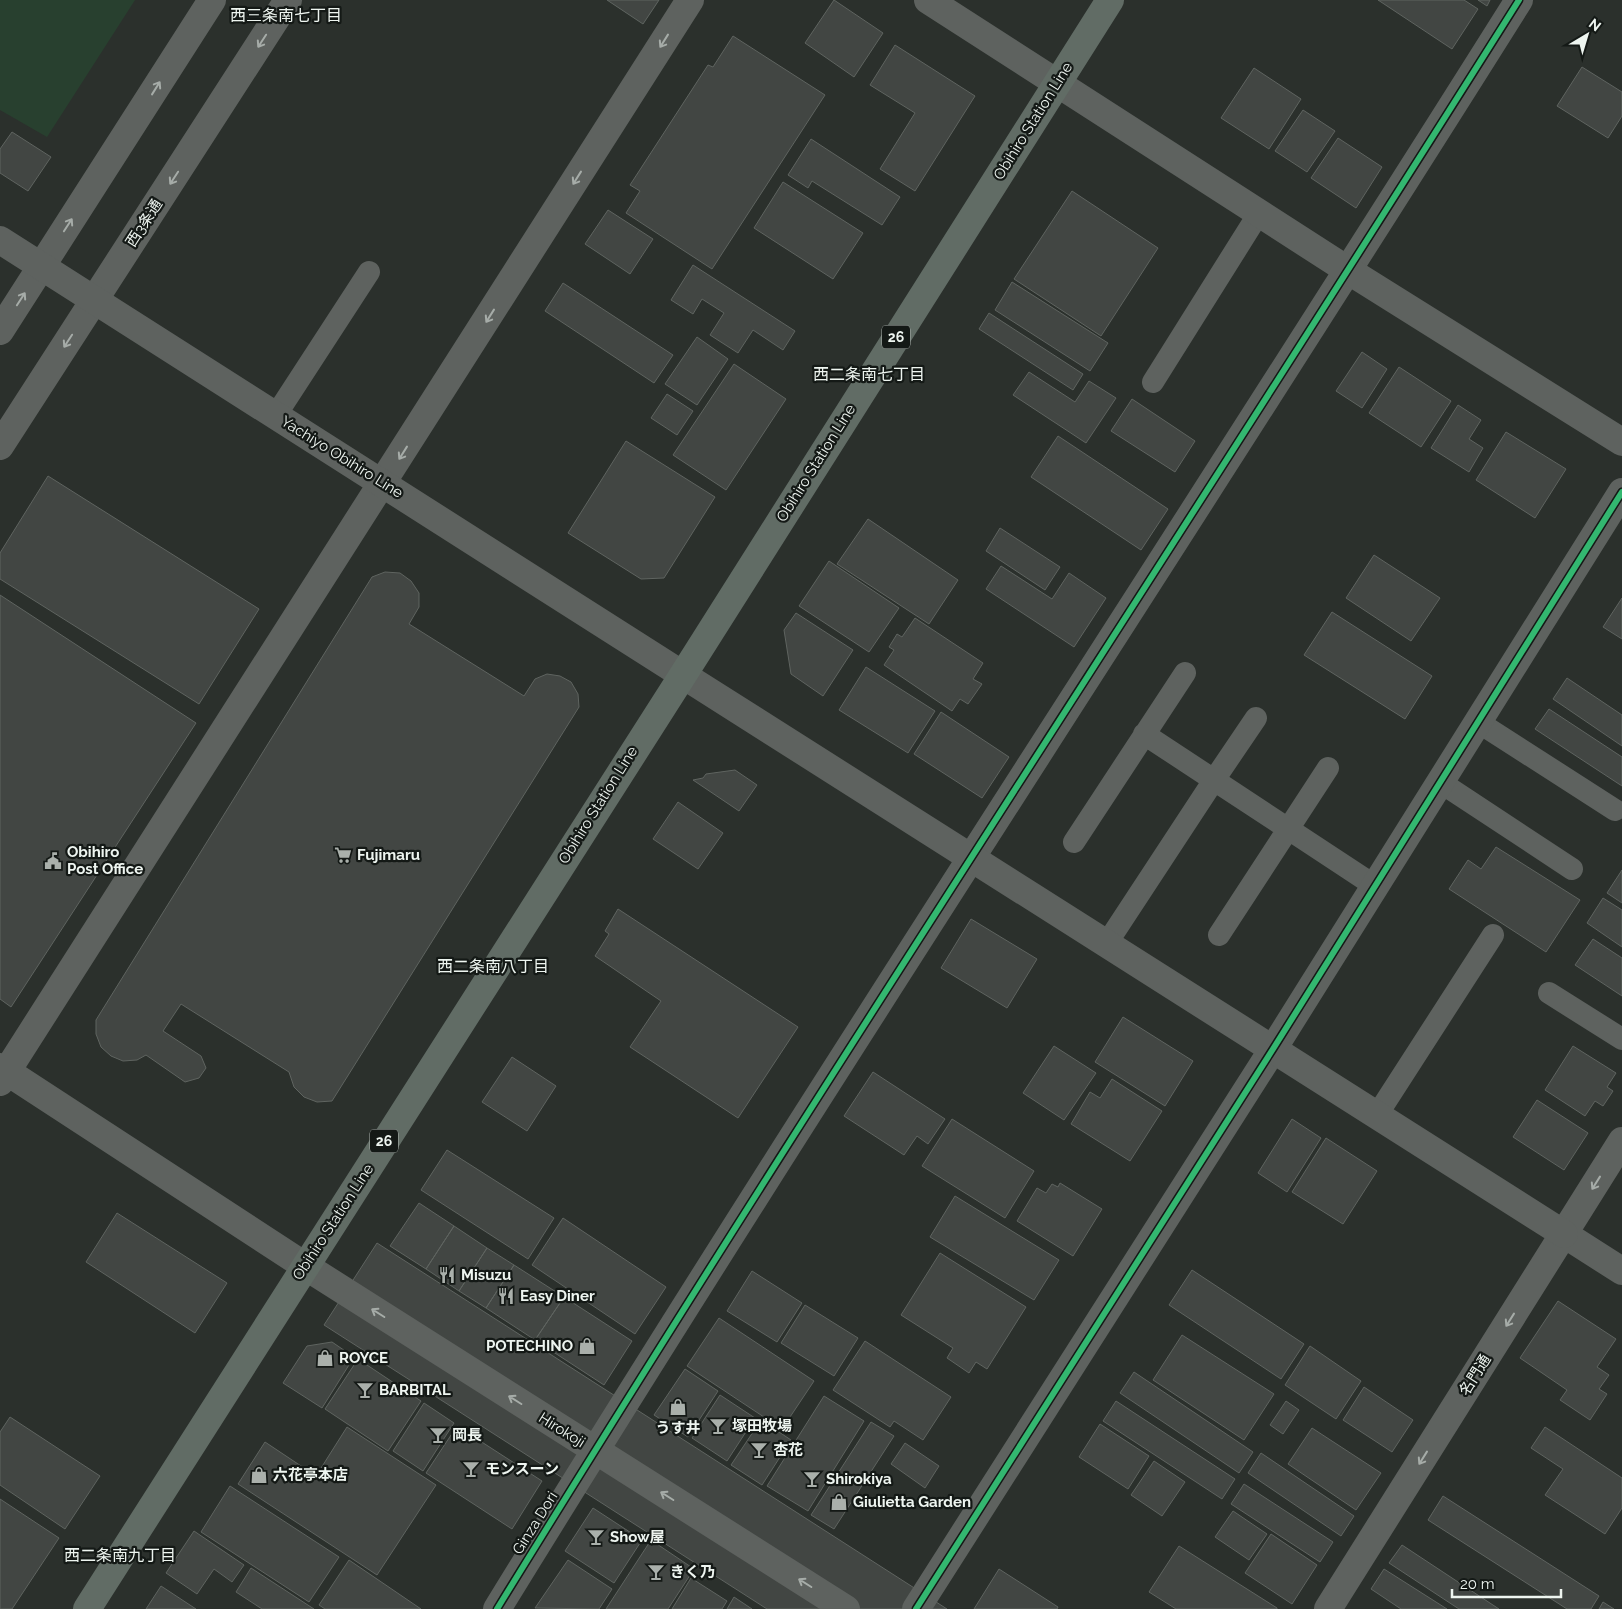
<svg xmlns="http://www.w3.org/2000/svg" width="1622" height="1609" viewBox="0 0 1622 1609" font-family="Raleway,'Noto Sans JP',sans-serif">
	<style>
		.green { fill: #28402f }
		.building { fill: #424643; stroke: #5f6460 }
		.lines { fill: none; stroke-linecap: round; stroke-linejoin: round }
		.service { stroke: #5e625f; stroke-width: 22 }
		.minor { stroke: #5e625f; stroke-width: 28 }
		.tertiary { stroke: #5e625f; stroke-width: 28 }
		.secondary { stroke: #5e625f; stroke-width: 28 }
		.primary { stroke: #616c65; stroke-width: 28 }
		.cycleway-casing { stroke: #141916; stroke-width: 9 }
		.cycleway { stroke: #33b770; stroke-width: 6 }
		.oneway { stroke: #a6aca8 }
		.labels { text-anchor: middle; stroke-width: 4.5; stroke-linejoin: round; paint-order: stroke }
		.shield { fill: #141916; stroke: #adb3af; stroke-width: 1 }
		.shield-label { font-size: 14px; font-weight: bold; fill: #eef5f0 }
		.street-label { font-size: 15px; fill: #eef5f0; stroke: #141916 }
		.poi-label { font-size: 15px; font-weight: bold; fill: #eef5f0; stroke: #141916; text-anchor: start }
		.neighbourhood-label { font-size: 16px; fill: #eef5f0; stroke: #141916 }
	</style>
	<rect width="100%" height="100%" fill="#2b302c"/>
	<path class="green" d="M0 0H135L47 137 0 110Z"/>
	<path class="building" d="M607 0H659L643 24Z
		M834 0 883 33 854 77 805 43Z
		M1378 0H1464L1478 9 1452 49Z
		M1478 0H1490L1487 6Z
		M733 36 825 95 712 269 626 213 640 191 630 185 708 65 713 67Z
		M895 45 975 96 915 191 880 169 915 113 870 85Z
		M1582 67 1622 92V116L1608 138 1557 106Z
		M1254 68 1301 99 1269 149 1221 118Z
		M1303 110 1335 131 1307 172 1275 151Z
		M12 132 51 157 28 191 0 173V149Z
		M1338 138 1382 167 1356 208 1311 178Z
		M811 139 900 197 882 225 812 181 808 188 788 175Z
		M783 182 863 233 833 279 754 228Z
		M1072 191 1158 248 1101 336 1014 279Z
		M608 210 653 239 630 274 585 244Z
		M693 265 795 331 783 350 753 330 738 353 710 335 724 313 702 299 693 314 671 300Z
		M1012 282 1108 343 1090 371 995 310Z
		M563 283 673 355 654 383 545 311Z
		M989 313 1083 374 1073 390 979 329Z
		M697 337 728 359 697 405 665 384Z
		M1362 352 1387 369 1362 408 1336 391Z
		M734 364 786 399 726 490 673 455Z
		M1399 367 1451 401 1421 447 1369 413Z
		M1029 372 1075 402 1089 381 1116 398 1086 443 1013 395Z
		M667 394 693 411 677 435 651 418Z
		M1132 399 1195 441 1175 472 1111 431Z
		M1458 405 1481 420 1469 439 1483 448 1469 472 1431 448Z
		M1506 432 1566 469 1535 518 1476 480Z
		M1058 436 1168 509 1141 550 1031 477Z
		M626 441 715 497 664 578 641 579 568 533Z
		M48 476 259 609 199 704 0 579V553Z
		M868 519 958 580 929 624 837 564Z
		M1000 528 1060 567 1045 590 986 551Z
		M1374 555 1440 598 1411 641 1346 598Z
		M829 561 899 608 869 652 799 606Z
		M1001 566 1052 599 1069 573 1106 598 1074 647 986 589Z
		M385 572 400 573 411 581 419 593V607L409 624 524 696 535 679 547 674 560 676 571 682 578 694 579 707 332 1101 317 1102 304 1097 294 1087 289 1072 181 1004 163 1031 201 1056 206 1068 199 1078 185 1082 146 1055 137 1060 123 1061 111 1056 101 1047 96 1034V1020L372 577Z
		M0 595 196 723 11 1007 0 999Z
		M1622 598V639L1603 627Z
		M1332 612 1432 676 1405 719 1304 655Z
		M796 613 853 650 823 696 791 674 784 630Z
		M915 618 983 663 973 679 982 684 968 704 960 699 952 711 884 665 894 650 889 647 897 634 902 637Z
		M866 667 935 711 908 753 839 710Z
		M1567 678 1622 715V746L1553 699Z
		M1549 709 1622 757V786L1535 729Z
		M941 712 1009 757 982 798 914 754Z
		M735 770 757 785 739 811 693 780 703 778 706 774Z
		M678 802 723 833 698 869 653 839Z
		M1496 847 1580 900 1546 952 1449 889 1468 860 1481 869Z
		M1622 870V903L1607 893Z
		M1603 898 1622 910V947L1587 923Z
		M618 909 798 1027 738 1118 630 1047 661 1001 595 956 609 934 605 931Z
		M971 919 1037 959 1007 1008 941 968Z
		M1593 939 1622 958V996L1575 965Z
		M1123 1017 1193 1061 1165 1106 1095 1062Z
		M1054 1046 1096 1073 1064 1120 1023 1093Z
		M1573 1046 1616 1073 1607 1087 1613 1091 1603 1106 1595 1101 1585 1116 1545 1090Z
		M512 1057 556 1086 527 1131 482 1102Z
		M873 1072 945 1119 928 1144 917 1136 904 1155 844 1116Z
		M1112 1079 1162 1111 1130 1161 1071 1124 1090 1092 1100 1098Z
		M1537 1100 1588 1133 1564 1170 1513 1137Z
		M952 1119 1034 1171 1005 1218 922 1166Z
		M1292 1119 1321 1138 1287 1192 1258 1173Z
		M1326 1138 1377 1171 1343 1224 1292 1192Z
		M447 1150 554 1218 528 1259 421 1190Z
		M1060 1183 1102 1209 1073 1256 1017 1221 1037 1188 1046 1193 1052 1184 1058 1187Z
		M955 1196 1059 1260 1034 1300 930 1237Z
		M419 1203 454 1226 426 1269 390 1246Z
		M117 1213 227 1283 195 1333 86 1262Z
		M563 1218 666 1287 635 1334 532 1265Z
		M454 1226 487 1248 459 1291 426 1269Z
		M377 1243 947 1609H767L324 1325Z
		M487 1248 514 1265 486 1308 459 1291Z
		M940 1253 1026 1307 987 1369 976 1362 969 1373 947 1358 953 1348 901 1315Z
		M514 1265 564 1297 535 1340 486 1308Z
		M1192 1270 1304 1344 1281 1379 1169 1305Z
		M752 1271 802 1303 777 1342 727 1311Z
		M564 1297 632 1341 604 1385 535 1340Z
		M1558 1301 1616 1339 1597 1367 1609 1375 1599 1389 1607 1394 1590 1420 1560 1400 1567 1390 1520 1358Z
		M805 1305 858 1338 834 1376 781 1343Z
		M719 1318 814 1381 782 1429 687 1366Z
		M1182 1335 1274 1394 1244 1440 1153 1380Z
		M865 1341 951 1397 923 1440 894 1421 890 1427 833 1390Z
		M332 1342 354 1357 322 1408 283 1383 307 1346Z
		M1310 1346 1361 1381 1336 1419 1285 1385Z
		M358 1359 421 1401 388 1451 325 1409Z
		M685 1369 718 1391 688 1437 654 1415Z
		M1134 1372 1253 1452 1239 1473 1120 1393Z
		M1364 1387 1413 1420 1392 1452 1343 1420Z
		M720 1395 755 1418 727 1461 692 1438Z
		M824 1396 864 1421 808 1511 767 1486Z
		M1116 1401 1235 1479 1222 1499 1103 1421Z
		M1286 1401 1299 1410 1283 1434 1270 1425Z
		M424 1403 454 1423 423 1471 393 1451Z
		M10 1417 100 1476 65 1529 0 1485V1432Z
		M761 1420 791 1440 762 1485 731 1465Z
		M871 1422 894 1436 834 1529 811 1515Z
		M1100 1424 1149 1456 1128 1489 1079 1457Z
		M457 1426 542 1481 512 1529 426 1473Z
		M347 1427 436 1485 377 1575 238 1484 265 1442 316 1476Z
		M1545 1427 1622 1478V1508L1605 1534 1545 1495 1563 1469 1531 1448Z
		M1312 1428 1381 1473 1356 1510 1288 1464Z
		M905 1443 939 1466 925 1488 891 1464Z
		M1261 1453 1354 1516 1341 1536 1248 1473Z
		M1154 1461 1185 1482 1162 1516 1131 1495Z
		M1244 1484 1333 1542 1320 1562 1231 1504Z
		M230 1486 339 1557 309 1602 201 1532Z
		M1443 1496 1599 1596 1591 1609H1567L1428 1520Z
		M0 1499 59 1538 12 1609H0Z
		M593 1508 642 1540 614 1583 565 1551Z
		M1233 1511 1267 1534 1249 1560 1215 1537Z
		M194 1531 244 1565 232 1582 214 1569 197 1594 166 1573Z
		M1271 1534 1317 1565 1292 1604 1245 1573Z
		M651 1540 694 1569 668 1609H606Z
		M1402 1545 1499 1609H1459L1389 1563Z
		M1179 1546 1277 1608V1609H1176L1149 1592Z
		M349 1560 421 1609H325L319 1605Z
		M568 1560 612 1589 599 1609 535 1608Z
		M251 1568 314 1609H262L236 1592Z
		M999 1569 1058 1607 1057 1609H974Z
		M1384 1569 1447 1609H1401L1371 1589Z
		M691 1578 727 1601 722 1609H672Z
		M161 1586 196 1609H146Z
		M734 1597 752 1609H727Z
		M1603 1602 1614 1609H1599Z"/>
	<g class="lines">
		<path class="service" d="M1153 382 1259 213
			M276 415 369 272
			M1478 722 1615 810
			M1144 734 1214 780 1256 718
			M1440 782 1572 869
			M1074 842 1185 673
			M1219 935 1328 768
			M1107 943 1214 780 1375 886
			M1549 993 1622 1039
			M1377 1115 1493 935"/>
		<path class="minor" d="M0 1067 305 1266 846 1609
			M0 1082 690 0
			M1564 1234 1622 1271
			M497 1609C830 1068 1181 538 1519 0
			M916 1609 1273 1049 1622 492
			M1328 1609 1622 1141"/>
		<path class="tertiary" d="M928 0 1349 271 1622 442
			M0 331 212 0
			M0 446 288 0
			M683 675 1564 1234"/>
		<path class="secondary" d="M0 240 683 675"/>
		<path class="primary" d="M87 1609 683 675 1110 0"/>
		<g class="cycleway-casing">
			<path id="cycleway" d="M497 1609C830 1068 1181 538 1519 0
				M916 1609 1273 1049 1622 492"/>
		</g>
		<use href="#cycleway" class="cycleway"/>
	</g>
	<defs><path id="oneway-shaft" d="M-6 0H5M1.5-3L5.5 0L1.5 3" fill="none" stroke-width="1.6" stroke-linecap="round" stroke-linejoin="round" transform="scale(1.25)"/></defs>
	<g class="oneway">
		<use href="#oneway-shaft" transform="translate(262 41) rotate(123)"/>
		<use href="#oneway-shaft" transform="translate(664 41) rotate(122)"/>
		<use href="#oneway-shaft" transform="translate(156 88) rotate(-58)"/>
		<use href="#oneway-shaft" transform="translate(174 178) rotate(123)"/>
		<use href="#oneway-shaft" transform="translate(577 178) rotate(122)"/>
		<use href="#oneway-shaft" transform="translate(68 225) rotate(-57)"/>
		<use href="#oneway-shaft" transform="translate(21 299) rotate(-57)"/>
		<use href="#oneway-shaft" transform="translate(490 316) rotate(122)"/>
		<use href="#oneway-shaft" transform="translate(68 341) rotate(123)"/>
		<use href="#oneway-shaft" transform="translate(403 453) rotate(122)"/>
		<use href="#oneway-shaft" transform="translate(1596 1183) rotate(122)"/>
		<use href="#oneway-shaft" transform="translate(378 1313) rotate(-148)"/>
		<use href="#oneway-shaft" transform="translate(1510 1320) rotate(122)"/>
		<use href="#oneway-shaft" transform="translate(515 1400) rotate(-148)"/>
		<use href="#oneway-shaft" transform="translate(1423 1458) rotate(122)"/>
		<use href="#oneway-shaft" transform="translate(667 1496) rotate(-148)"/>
		<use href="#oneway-shaft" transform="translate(805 1583) rotate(-148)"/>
	</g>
	<defs>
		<g id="supermarket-bare" transform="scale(1.35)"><path d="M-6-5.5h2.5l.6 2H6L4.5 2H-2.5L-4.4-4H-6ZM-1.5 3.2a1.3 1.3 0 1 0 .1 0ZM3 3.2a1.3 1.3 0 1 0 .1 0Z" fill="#aab0ab" stroke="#141916" stroke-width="2.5" paint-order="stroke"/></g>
		<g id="civic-bare" transform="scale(1.35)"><path d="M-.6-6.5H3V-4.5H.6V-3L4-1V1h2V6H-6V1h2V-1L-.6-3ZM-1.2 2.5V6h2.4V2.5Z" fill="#aab0ab" stroke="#141916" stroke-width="2.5" paint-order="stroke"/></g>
		<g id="restaurant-bare" transform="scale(1.35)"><path d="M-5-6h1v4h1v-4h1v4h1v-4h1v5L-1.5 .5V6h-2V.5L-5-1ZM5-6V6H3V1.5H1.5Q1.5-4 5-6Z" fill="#aab0ab" stroke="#141916" stroke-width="2.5" paint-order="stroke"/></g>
		<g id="shop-bare" transform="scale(1.35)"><path d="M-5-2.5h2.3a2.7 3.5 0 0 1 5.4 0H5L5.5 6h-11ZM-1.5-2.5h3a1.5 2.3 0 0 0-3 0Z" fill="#aab0ab" stroke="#141916" stroke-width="2.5" paint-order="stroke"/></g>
		<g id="bar-bare" transform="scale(1.35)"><path d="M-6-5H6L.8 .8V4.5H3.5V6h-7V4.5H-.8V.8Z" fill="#aab0ab" stroke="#141916" stroke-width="2.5" paint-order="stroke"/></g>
	</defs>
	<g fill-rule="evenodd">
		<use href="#supermarket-bare" x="343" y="855"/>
		<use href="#civic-bare" x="53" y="861"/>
		<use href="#restaurant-bare" x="447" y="1275"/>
		<use href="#restaurant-bare" x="506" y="1296"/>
		<use href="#shop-bare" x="587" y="1346"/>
		<use href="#shop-bare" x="325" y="1358"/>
		<use href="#bar-bare" x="365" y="1390"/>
		<use href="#shop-bare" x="678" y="1407"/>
		<use href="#bar-bare" x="718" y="1426"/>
		<use href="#bar-bare" x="438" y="1435"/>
		<use href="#bar-bare" x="759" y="1450"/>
		<use href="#bar-bare" x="471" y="1469"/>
		<use href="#shop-bare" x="259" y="1475"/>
		<use href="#bar-bare" x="812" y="1479"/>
		<use href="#shop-bare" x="839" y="1502"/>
		<use href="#bar-bare" x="596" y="1537"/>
		<use href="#bar-bare" x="656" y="1572"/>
	</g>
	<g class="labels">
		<g class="shield">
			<rect x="882" y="325.5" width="28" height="23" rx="4"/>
			<rect x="370" y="1129.5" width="28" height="23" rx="4"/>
		</g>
		<g class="shield-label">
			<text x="896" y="342">26</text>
			<text x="384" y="1146">26</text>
		</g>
		<g class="street-label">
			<text transform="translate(1033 121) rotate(-58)" y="5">Obihiro Station Line</text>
			<text transform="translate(144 223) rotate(-57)" y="5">西3条通</text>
			<text transform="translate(342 457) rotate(32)" y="5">Yachiyo Obihiro Line</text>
			<text transform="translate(816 463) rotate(-58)" y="5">Obihiro Station Line</text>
			<text transform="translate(598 805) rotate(-58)" y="5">Obihiro Station Line</text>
			<text transform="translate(333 1222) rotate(-57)" y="5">Obihiro Station Line</text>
			<text transform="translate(1475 1375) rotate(-58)" y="5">名門通</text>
			<text transform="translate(562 1430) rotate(32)" y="5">Hirokoji</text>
			<text transform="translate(535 1523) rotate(-58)" y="5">Ginza Dori</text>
		</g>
		<g class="poi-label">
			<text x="67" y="857">Obihiro<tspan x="67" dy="17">Post Office</tspan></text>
			<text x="357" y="860">Fujimaru</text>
			<text x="461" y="1280">Misuzu</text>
			<text x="520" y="1301">Easy Diner</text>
			<text x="573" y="1351" text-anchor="end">POTECHINO</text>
			<text x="339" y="1363">ROYCE</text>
			<text x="379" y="1395">BARBITAL</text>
			<text x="732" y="1431">塚田牧場</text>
			<text x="678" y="1433" text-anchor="middle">うす井</text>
			<text x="452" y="1440">岡長</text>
			<text x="773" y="1455">杏花</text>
			<text x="485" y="1474">モンスーン</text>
			<text x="273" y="1480">六花亭本店</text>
			<text x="826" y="1484">Shirokiya</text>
			<text x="853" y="1507">Giulietta Garden</text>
			<text x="610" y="1542">Show屋</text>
			<text x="670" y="1577">きく乃</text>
		</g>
		<g class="neighbourhood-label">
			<text x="286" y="21">西三条南七丁目</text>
			<text x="869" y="380">西二条南七丁目</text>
			<text x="493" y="972">西二条南八丁目</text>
			<text x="120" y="1561">西二条南九丁目</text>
		</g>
	</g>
	<g transform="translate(1587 35) rotate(38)" stroke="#141916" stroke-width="4" paint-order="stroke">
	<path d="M0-4L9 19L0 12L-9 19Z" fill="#eef5f0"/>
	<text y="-8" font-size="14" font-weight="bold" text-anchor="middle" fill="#eef5f0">N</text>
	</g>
	<path d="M1452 1589v8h109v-8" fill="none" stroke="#eef5f0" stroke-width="2.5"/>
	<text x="1460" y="1589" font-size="15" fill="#eef5f0" stroke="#141916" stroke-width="4" paint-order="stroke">20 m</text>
</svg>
